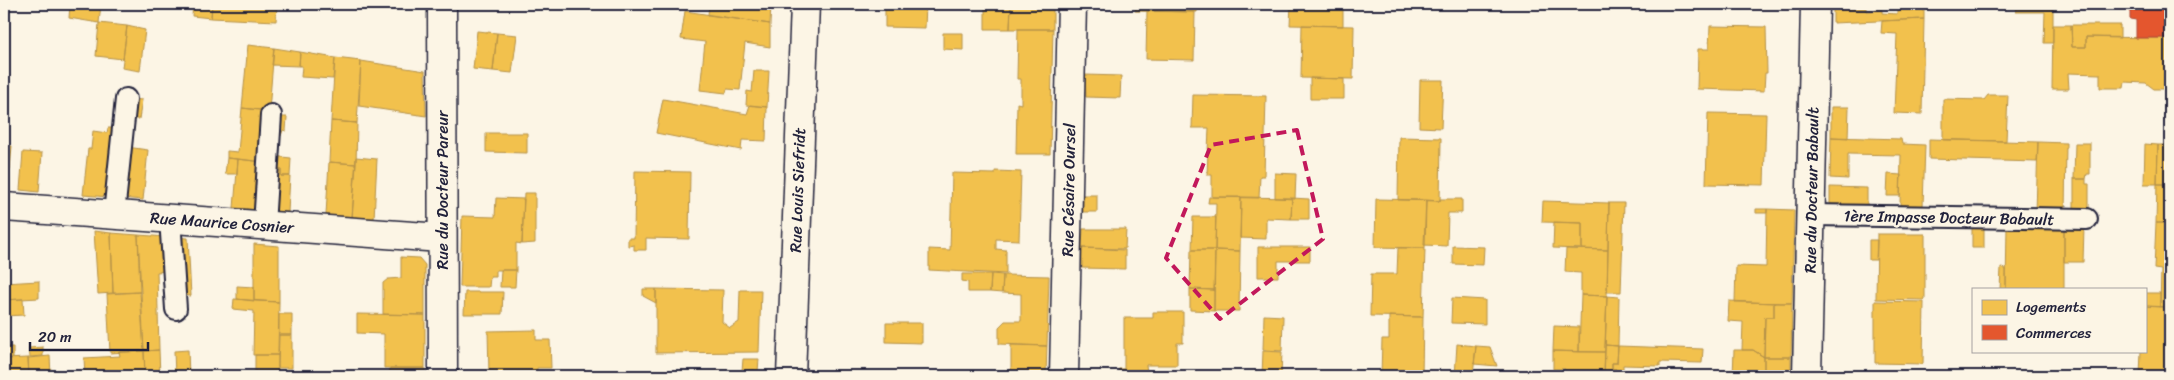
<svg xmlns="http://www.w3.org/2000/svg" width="2174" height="380" viewBox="0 0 2174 380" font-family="Sriracha,sans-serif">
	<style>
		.homes { fill: #f2c14e; stroke: #b49148 }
		.shops { fill: #e4572e; stroke: #aa4732 }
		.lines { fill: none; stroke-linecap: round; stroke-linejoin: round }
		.lane-casing { stroke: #22223b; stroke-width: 24 }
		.street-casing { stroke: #22223b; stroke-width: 31 }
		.secondary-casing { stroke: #22223b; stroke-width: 31 }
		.lane { stroke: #fcf5e5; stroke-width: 20 }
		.street { stroke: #fcf5e5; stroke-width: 28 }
		.secondary { stroke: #fcf5e5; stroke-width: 28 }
		.marked { fill: none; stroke: #c2185b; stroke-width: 4; stroke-dasharray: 10 6; stroke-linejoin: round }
		.labels { text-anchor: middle; stroke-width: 5; stroke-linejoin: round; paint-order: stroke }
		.street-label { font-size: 16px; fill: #22223b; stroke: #fcf5e5 }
	</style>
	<rect width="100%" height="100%" fill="#fcf5e5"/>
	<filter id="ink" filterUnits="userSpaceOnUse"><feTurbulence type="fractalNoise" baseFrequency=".02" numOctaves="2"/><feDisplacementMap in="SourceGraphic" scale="10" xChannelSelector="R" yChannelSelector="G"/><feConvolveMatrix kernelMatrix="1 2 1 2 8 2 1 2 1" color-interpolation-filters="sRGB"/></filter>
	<g filter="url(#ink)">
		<path class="homes" d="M70 4H101L99 23 69 18Z
			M193 4H212L211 18 192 16Z
			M212 4H277L276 21 211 18Z
			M388 4H425V9Z
			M709 4H771L770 24 708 15Z
			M885 4H926L925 28 885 27Z
			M985 4H1011L1010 29H985Z
			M1011 4H1053V29H1010Z
			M1136 4H1197V12L1135 11Z
			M1291 4H1343V26L1290 25Z
			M1897 4H1924V19L1833 23V8H1867V11L1882 10V13L1897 14Z
			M1979 4H2053V6L1979 5Z
			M2017 5 2053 6V43H2044L2045 12H2016Z
			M4 11 8 12 4 50Z
			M685 11 770 24V47L745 43 740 90 727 89 726 93 700 90 705 42 681 39Z
			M1147 11 1195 12 1194 60 1146 59Z
			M1924 19 1922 114 1894 113 1897 34 1881 33 1882 21Z
			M99 23 127 26 123 59 96 56Z
			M1302 25 1354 26 1353 79 1301 78Z
			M2053 25H2071L2072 47H2086V37L2170 38V89H2154L2146 83 2125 82 2124 88H2100V74L2068 73 2069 89H2052Z
			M2071 25H2120V38L2086 37V47H2072Z
			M127 26 145 30 140 71 122 68Z
			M1710 26 1766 27 1767 73H1765L1764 91 1697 89 1698 49H1709Z
			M1018 29H1053L1050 154H1016L1017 103 1021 104V79H1017Z
			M477 31 497 33 493 71 473 69Z
			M497 33 517 35 512 73 493 71Z
			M943 33H963V50L943 49Z
			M248 45 274 48 269 111 242 108Z
			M274 48 300 52 299 66 272 65Z
			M300 52 335 58 333 79 301 77 302 66H299Z
			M335 58 361 61 357 123 331 121Z
			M361 61 425 71 426 116 359 106Z
			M754 71H769L767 107 746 105 747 91 752 92Z
			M1085 75 1121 76 1120 98 1086 97Z
			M1310 78 1344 79V99H1310Z
			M1420 80H1443L1441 128 1419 127Z
			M1193 95 1266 96 1264 176H1260L1259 198 1212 197V175H1207L1209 128H1192Z
			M1988 95H2008L2006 141 1943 140V99L1984 100Z
			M132 99 142 100 139 119H130Z
			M663 99 747 114 750 105 767 107 766 141 742 140 741 150 656 133Z
			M1831 107H1849L1848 138 1831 137Z
			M242 108 269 111 264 162 227 158V151L238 152Z
			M1708 113 1766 114 1764 185 1706 184Z
			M275 117H287L286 131 283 130 281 136 274 135Z
			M331 121 357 123 356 164 329 162Z
			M108 128H116L108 197 83 195 88 149H91L93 131 107 133Z
			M486 133H527V153L486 152Z
			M1399 137 1441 138 1440 201 1398 200Z
			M1831 137 1901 139 1902 144 1925 145 1923 206 1900 205 1901 155 1848 154V179L1830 178Z
			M1929 139 2038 142 2037 162 1929 159Z
			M2038 142 2066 143 2065 214 2036 213Z
			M2075 143H2090V174H2087L2086 179H2074Z
			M2145 144 2158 145 2157 184H2144Z
			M4 145 12 146 10 169H4Z
			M2158 145H2170V184H2157Z
			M127 147 148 150 143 200 122 198Z
			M23 152 42 153 39 192 20 190Z
			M272 156 291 158 290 176H281V169H271Z
			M356 157 377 159 374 219 352 218Z
			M227 158 238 159 237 174H225Z
			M238 159 264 162 260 210 234 208Z
			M329 162 356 164 352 218 326 215Z
			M271 169H281V176H290L288 212 272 211Z
			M635 171 690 172 689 239 646 238V250H634V245L628 246V238H634Z
			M995 171 1021 172 1019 240 996 239V249L1006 250V274L929 270V249L950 250 952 173 995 174Z
			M1275 173 1296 174 1295 199 1275 198Z
			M1888 174 1901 175 1900 196H1887Z
			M2074 179H2086V184H2089V214H2074Z
			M2157 184H2170V223H2156Z
			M1830 187 1867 188V209L1830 208Z
			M524 193H535V243L522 244Z
			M1083 195H1097V212H1083Z
			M1209 197H1241L1240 251 1215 250 1216 203H1208Z
			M1241 197 1292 198 1291 219 1266 218V239L1240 238Z
			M496 198 524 199 522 244 516 243V270H496V277H490L489 287H460L462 216 495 217Z
			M1292 198 1309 199V219H1291Z
			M1376 199 1426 200 1425 248 1375 247Z
			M1440 199H1462V213H1448L1447 246 1424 245 1426 200 1440 201Z
			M1543 201 1609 203 1608 250 1582 249V223L1542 222Z
			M1609 203H1624L1621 292H1607Z
			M1756 209H1767V213H1756Z
			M1767 209 1794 210 1792 303 1735 302 1736 266 1766 267Z
			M1193 217H1216L1215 250H1192Z
			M1554 222 1582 223V249L1553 248Z
			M2156 223H2170V307H2160L2161 270 2154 269Z
			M1972 224 1984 225V248H1972Z
			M2007 226 2064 227V289H2006Z
			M2064 227H2084L2083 262H2064Z
			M1083 229H1126L1125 249 1082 248Z
			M94 231 111 233 113 293 98 294Z
			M111 233 138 235 140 292 113 293Z
			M1877 234H1925V300L1876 299Z
			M138 235 167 237 170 271 157 272 159 350 144 351Z
			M174 237 188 238 191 296 179 295Z
			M1869 240H1877L1876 260H1869Z
			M254 244 279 246V302L254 301Z
			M1453 246 1484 247 1483 265 1453 264Z
			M1258 247H1310V261H1278V277H1258Z
			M1082 248 1125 250V269L1082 268Z
			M1398 248H1425L1423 317 1370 316 1371 274H1397Z
			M1566 249 1608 250 1607 296 1581 295V273L1565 272Z
			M1191 250H1215L1214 290 1190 289Z
			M1215 250 1240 251 1239 311H1214Z
			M401 257 419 258 425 265V315L383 314V283L388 279 401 278Z
			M2001 268 2006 269V289H2000Z
			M501 270H516L515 287H500Z
			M962 274H991L990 292H968V282L962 281Z
			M991 274 1003 275 1002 293 990 292Z
			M1003 275 1049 276 1047 346 999 344V327L1005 321H1021V294L1002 293Z
			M39 281V298L4 300V283Z
			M237 286 254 287V301L237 299Z
			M643 289H656V303L643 296Z
			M656 289 723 290 722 322 730 328 739 322 740 290H761L759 352 656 353Z
			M1190 289 1214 290V311L1190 310Z
			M140 292 144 351 110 353 107 294Z
			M465 292H503L502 314H464Z
			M2145 293H2160V307L2145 306Z
			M1581 295 1607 296 1605 352H1579Z
			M1607 296 1619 297 1618 346 1605 345Z
			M1452 298 1485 300V324L1451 323Z
			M23 299 24 315 4 316V300Z
			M234 299 279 302 278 355H253L254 311 233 309Z
			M1729 301 1774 303V317H1765L1764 357 1753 350H1742L1743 322 1728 321Z
			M1875 301 1924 302 1923 364 1875 363Z
			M1774 303H1792L1791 357H1764L1765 317H1774Z
			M2145 306 2170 307V376H2140L2141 351H2145Z
			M1153 312H1183V343H1177V365H1146L1147 372H1153V376H1118L1119 369H1124V318H1153Z
			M279 314H292V335H279Z
			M357 314 425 315V368H384V334L357 333Z
			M1264 315 1283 316 1282 351 1263 350Z
			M1389 316 1423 317 1422 376H1381L1382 339H1389Z
			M886 323H922V343L886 342Z
			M1554 326 1579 327V352L1553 351Z
			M536 330V340H550L551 368H537V374H489L488 331Z
			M279 335H292V368H278Z
			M1457 344 1476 346 1473 376H1455Z
			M1011 345 1047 346 1046 376H1004V373H1011Z
			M1605 345 1618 346 1617 363H1612V369H1616V376H1604Z
			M1476 346 1490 347 1497 366 1474 364Z
			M1618 346 1703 349 1702 363 1660 362V366L1623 365V376H1616V369H1612V363H1617Z
			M4 347H13V358L4 359Z
			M43 347V356L30 357 29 348Z
			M159 350 160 376H145L144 351Z
			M188 350 189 376H175L174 351Z
			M1734 350H1753L1764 357V376H1733Z
			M144 351 145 376H85L84 358 120 356 119 352Z
			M1263 351 1282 352 1281 376H1262Z
			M1553 351 1605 352 1604 376H1564L1565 369H1553Z
			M255 355H278V376H255Z
			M50 356 51 375 29 376 28 358Z
			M1764 357H1791V376H1764Z
			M28 358 29 376H4V359Z
			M743 359H759L758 371H742Z
			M390 368H425V376H389Z
			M755 370V376H698V372Z"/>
		<path class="shops" d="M2130 4H2170V38H2136V20L2130 19Z"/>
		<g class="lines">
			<g class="lane-casing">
				<path id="lane" d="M114 214 126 99
					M1811 215 2087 219
					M170 218 176 309
					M264 225 271 115"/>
			</g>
			<g class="street-casing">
				<path id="street" d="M442 4 443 376
					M4 207 441 238
					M1064 376 1072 4
					M1807 376 1815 4"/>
			</g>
			<g class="secondary-casing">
				<path id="secondary" d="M791 376 805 4"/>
			</g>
			<use href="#lane" class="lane"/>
			<use href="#street" class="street"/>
			<use href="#secondary" class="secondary"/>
		</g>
	</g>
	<path class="marked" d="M1297 130 1323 239 1220 319 1166 258 1211 145Z"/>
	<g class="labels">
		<g class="street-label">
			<text transform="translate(442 190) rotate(-90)" y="6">Rue du Docteur Pareur</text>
			<text transform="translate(797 190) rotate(-88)" y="6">Rue Louis Siefridt</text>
			<text transform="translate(1068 190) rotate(-89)" y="6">Rue Césaire Oursel</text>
			<text transform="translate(1811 190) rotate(-89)" y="6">Rue du Docteur Babault</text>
			<text transform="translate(1949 217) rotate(1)" y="6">1ère Impasse Docteur Babault</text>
			<text transform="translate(222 222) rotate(4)" y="6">Rue Maurice Cosnier</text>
		</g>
	</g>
	<rect width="2174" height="380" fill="none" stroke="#fcf5e5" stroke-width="20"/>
	<rect x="10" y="10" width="2154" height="360" fill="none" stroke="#22223b" stroke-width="2" filter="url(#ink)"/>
	<rect x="1972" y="288" width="175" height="65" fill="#fcf5e5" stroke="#a5a1a1"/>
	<rect x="1982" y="300" width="25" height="15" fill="#f2c14e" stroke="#a5a1a1"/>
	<text x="2016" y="312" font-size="15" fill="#22223b">Logements</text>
	<rect x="1982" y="325" width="25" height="15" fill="#e4572e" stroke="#a5a1a1"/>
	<text x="2016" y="338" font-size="15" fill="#22223b">Commerces</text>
	<path d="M30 342v8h118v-8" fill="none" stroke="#22223b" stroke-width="2.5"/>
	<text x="38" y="342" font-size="15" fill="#22223b" stroke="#fcf5e5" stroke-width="4" paint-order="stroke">20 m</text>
</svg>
